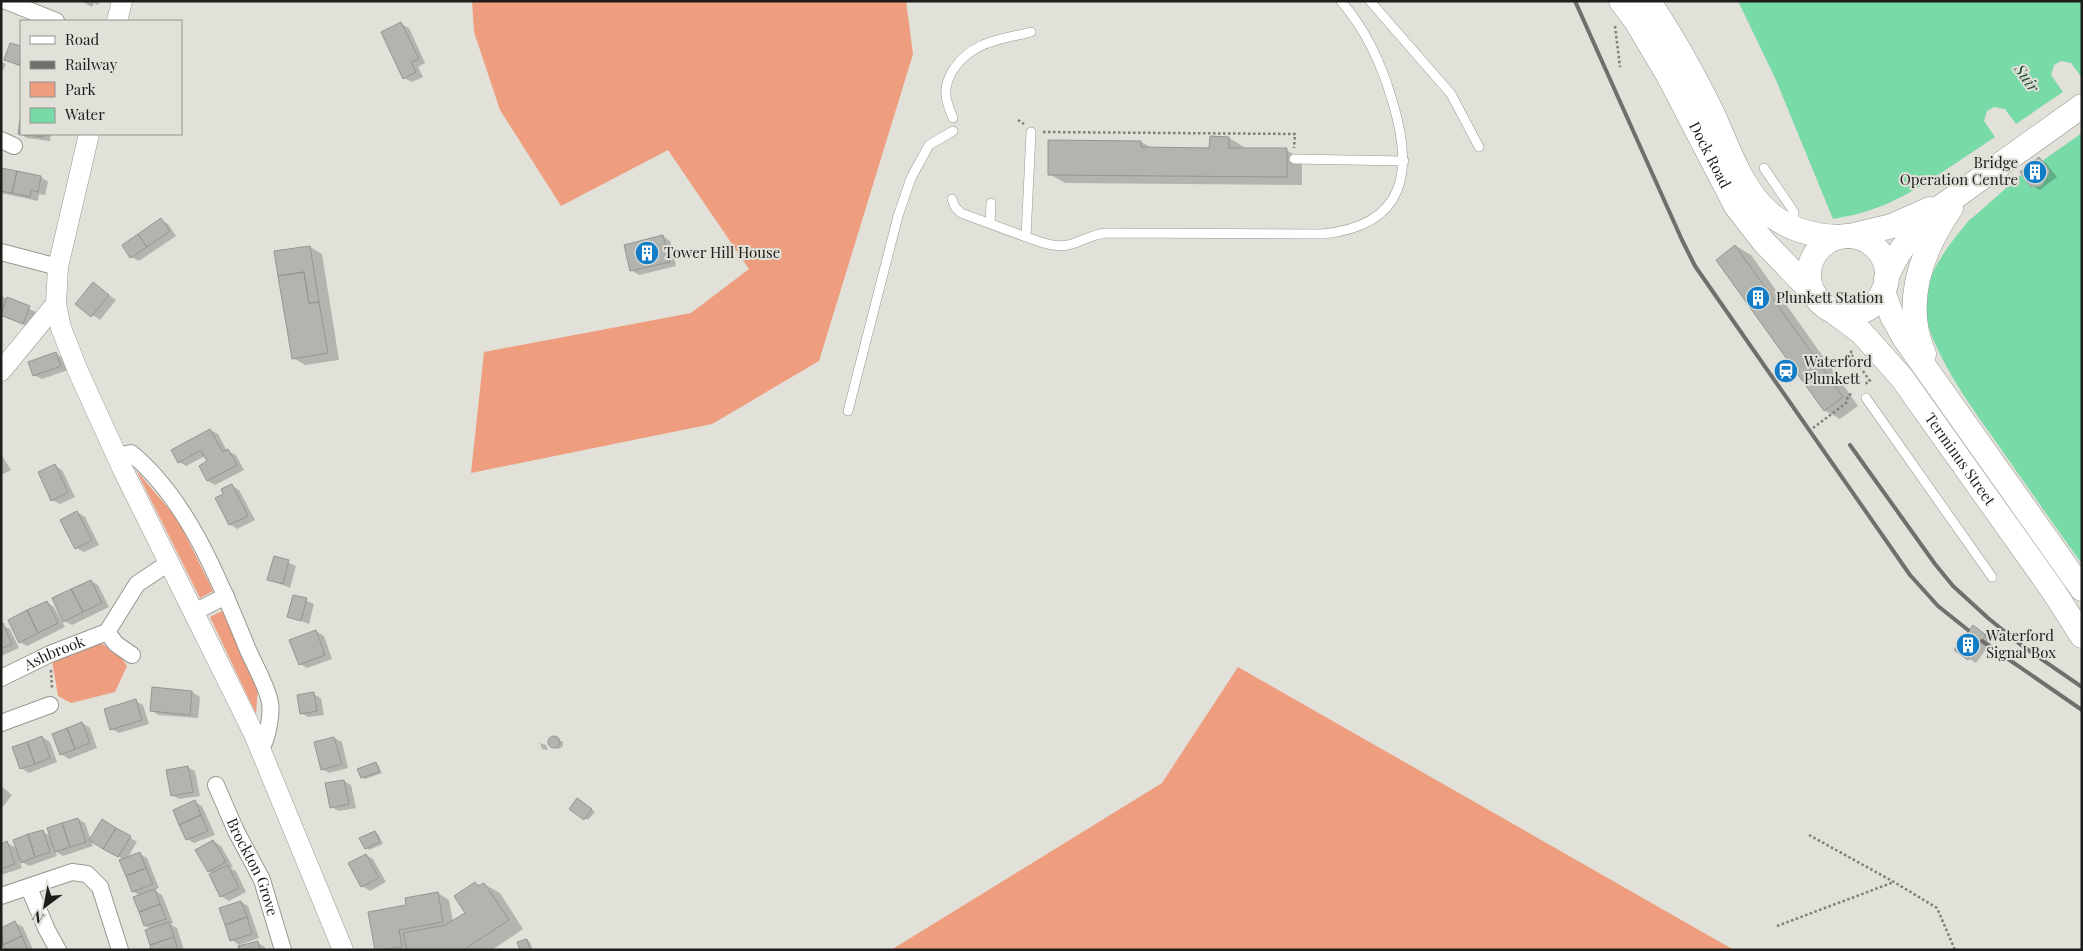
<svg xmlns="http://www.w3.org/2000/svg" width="2083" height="951" viewBox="0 0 2083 951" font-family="'Playfair Display',serif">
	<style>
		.green { fill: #ee9e7e }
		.water { fill: #78daa7 }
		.pier { fill: #e1e0d9 }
		.shadow { fill: #0003 }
		.building { fill: #b2b5af; stroke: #949791 }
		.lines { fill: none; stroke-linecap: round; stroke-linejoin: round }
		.service-casing { stroke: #989891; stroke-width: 10 }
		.minor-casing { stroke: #989891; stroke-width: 18 }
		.tertiary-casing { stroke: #989891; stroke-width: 21 }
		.secondary-casing { stroke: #989891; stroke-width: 25 }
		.path { stroke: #7e7d78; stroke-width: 2.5; stroke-dasharray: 2.5 2.5; stroke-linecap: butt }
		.service { stroke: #fff; stroke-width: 9 }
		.minor { stroke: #fff; stroke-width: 16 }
		.tertiary { stroke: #fff; stroke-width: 20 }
		.secondary { stroke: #fff; stroke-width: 24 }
		.rail { stroke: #706f6b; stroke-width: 4 }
		.labels { text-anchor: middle; stroke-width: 4; stroke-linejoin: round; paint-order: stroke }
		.street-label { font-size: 15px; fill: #1e1d1b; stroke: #e1e0d9 }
		.poi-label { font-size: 15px; fill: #1e1d1b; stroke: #e1e0d9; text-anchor: start }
		.water-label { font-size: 16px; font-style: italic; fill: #204a35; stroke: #e1e0d9 }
	</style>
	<rect width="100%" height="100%" fill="#e1e0d9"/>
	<path class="green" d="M472 1H906L913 54 819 361 712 424 471 473 484 352 691 313 749 269 668 150 561 206 500 110 474 32Z
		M136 470 178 520 213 591 200 598Z
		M224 610 258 686 256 714 210 617Z
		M101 643 120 656 127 666 115 692 71 703 58 696 52 661Z
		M1238 667 1734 950H891L1162 783Z"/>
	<path class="water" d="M1738 1H2082V564C2053 524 2025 483 1996 442 1972 408 1945 371 1930 331 1926 319 1925 305 1927 293 1931 265 1953 240 1971 218L1938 175C1901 199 1876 212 1833 219L1776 80Z"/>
	<path class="pier" d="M2061 61 2071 63 2082 78V133L2042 161 2050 172 2041 186 2031 187 2021 175 1971 219 1938 175 1995 137 1984 121 1987 111 1994 107 2005 109 2016 124 2063 92 2051 75 2054 65Z"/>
	<path class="shadow" d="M81 1H100L98 5 94 3 92 7Z
		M401 24 409 28 425 63 418 67 423 77 412 82 404 78Z
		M11 44 21 47V67L6 60Z
		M1 62 6 64 2 72 1 71Z
		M21 121V134H51L50 141 27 138 20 134Z
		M1229 138 1244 147V149L1286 150 1302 159V185L1065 183 1049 174 1141 142 1152 148 1211 149Z
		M2039 159 2046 163 2057 177 2040 190 2032 186Z
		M1 169 41 177 48 182 45 195 39 194 38 201 1 193Z
		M161 220 168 224 176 236 139 261 131 257Z
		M663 236 670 241 676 266 639 275 631 270Z
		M1736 246 1751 255 1858 406 1840 419 1824 410Z
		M310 247 322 254 339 360 305 365 293 358Z
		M93 284 116 300 100 320 77 304Z
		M1 296 36 312 30 327 1 316Z
		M56 354 63 358 68 370 42 379 34 375Z
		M210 430 218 434 227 451 236 455 244 470 215 485 208 481 209 462 205 456 186 466 179 462Z
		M1 454 11 470 1 475Z
		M55 466 62 470 75 497 60 504 52 500Z
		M232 486 239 490 255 520 237 529 230 524 225 494Z
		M77 512 85 517 99 545 84 552 76 548Z
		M275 557 296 566 290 588 269 579Z
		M91 581 98 585 109 607 72 625 64 621Z
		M294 596 314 604 309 624 288 616Z
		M47 602 54 607 65 627 27 646 20 642Z
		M1 625 10 629 19 648 1 656Z
		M1973 626 1993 640 1976 663 1969 659Z
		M316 631 324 636 332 659 307 668 300 664Z
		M153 689 192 692 200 697 198 718 159 715 152 711Z
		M313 694 321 698 324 715 308 717 301 713Z
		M135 701 143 705 149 724 119 733 111 729Z
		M82 723 90 728 97 748 69 759 61 754Z
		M42 737 50 742 57 762 29 773 21 768Z
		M553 737 563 742V746L559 749 552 747 549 742Z
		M334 738 342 742 348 768 329 773 322 769Z
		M540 743 546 745 548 750 542 749Z
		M376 764 379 766 382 773 365 779 362 777Z
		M187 767 195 771 200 796 179 799 172 795Z
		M344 781 351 785 356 808 339 811 331 807Z
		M1 786 12 795 1 809Z
		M581 801 595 812 588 820 585 818Z
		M195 802 202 806 215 835 194 843 187 839Z
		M78 819 85 823 93 846 63 856 55 851 57 856 29 866 19 860 22 868 1 875V845L7 843 17 848 42 831 50 836Z
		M102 820 137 842 127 859 140 854 147 858 159 888 154 890 162 895 173 923 170 924 177 928 184 950H153L151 929 145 926 140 896 133 891 124 860 91 839Z
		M375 832 378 834 383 844 369 850 366 848Z
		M213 841 221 846 233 867 230 868 236 871 246 892 229 901 221 896 213 874 209 871Z
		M366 855 373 859 386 882 370 891 362 886Z
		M475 883 481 886 484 884 500 893 523 929 492 950H376L408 906 438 893 449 900 453 922 466 913Z
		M241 902 248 906 259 938 239 945 232 940Z
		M15 923 23 927 33 950H7L1 938V929Z
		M526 940 530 942 533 950H521Z
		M258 943 265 947 266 950H240Z"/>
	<path class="building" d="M401 22 419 59 411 62 416 72 403 79 381 32Z
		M10 43 21 46V58L19 65 4 60Z
		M20 119H21V134H43V137L18 134Z
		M1210 136 1229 137V148H1287V177L1048 175V140L1141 141V147L1209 148Z
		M2039 157 2050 172 2031 187 2020 172Z
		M1 168 17 171 12 193 1 191Z
		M17 171 41 176 38 192 31 190 30 197 12 193Z
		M161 218 170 231 147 247 138 234Z
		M138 234 147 247 130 258 122 245Z
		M663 235 670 262 630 271 624 245Z
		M1735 245 1843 397 1824 411 1716 260Z
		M310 246 319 302 309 303 304 272 278 276 274 251Z
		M304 272 309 303 319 302 328 353 292 359 278 276Z
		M93 282 109 295 91 317 75 304Z
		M7 297 30 306 23 324 1 315Z
		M56 352 61 366 33 376 28 362Z
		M210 429 223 452 228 449 237 465 207 481 199 466 207 461 201 450 178 463 171 450Z
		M55 464 68 492 51 501 38 472Z
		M232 484 248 516 229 525 215 498 223 494 221 489Z
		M77 511 92 540 75 549 60 520Z
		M274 556 289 560 283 584 267 580Z
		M91 580 102 603 83 612 71 589Z
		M71 589 83 612 63 622 52 598Z
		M293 595 307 598 301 621 287 617Z
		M47 601 58 623 38 633 27 610Z
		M27 610 38 633 19 643 8 620Z
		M3 623 12 644 1 649V624Z
		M1973 625 1986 635 1968 660 1954 650Z
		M316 630 325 655 299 665 289 640Z
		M152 687 192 691 190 715 150 711Z
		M314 692 317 711 300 714 297 695Z
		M136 699 142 720 110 730 104 709Z
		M82 722 90 743 75 749 67 728Z
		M67 728 75 749 60 755 52 734Z
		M548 742a6 6 0 1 1 12 0a6 6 0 1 1-12 0Z
		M42 736 50 758 35 764 27 742Z
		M334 737 342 764 321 770 314 742Z
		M27 742 35 764 20 769 12 747Z
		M376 762 379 772 361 778 357 769Z
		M188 766 193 792 171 796 166 770Z
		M344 780 349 804 330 808 325 783Z
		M577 798 592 809 584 820 569 809Z
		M195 800 201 815 179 825 173 810Z
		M201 815 208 831 186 840 179 825Z
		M78 818 86 842 70 847 62 823Z
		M102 819 116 828 103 849 89 840Z
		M62 823 70 847 55 852 47 828Z
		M116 828 131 836 118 857 103 849Z
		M43 830 50 852 35 857 28 834Z
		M375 831 380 842 365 849 359 838Z
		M28 834 35 857 21 863 13 840Z
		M213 840 226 862 208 872 195 850Z
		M7 841 15 864 1 869V844Z
		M140 852 146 868 126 876 119 860Z
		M366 854 379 878 361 887 348 863Z
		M228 865 239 888 220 897 209 874Z
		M146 868 153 884 132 892 126 876Z
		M475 882 478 886 484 883 509 920 463 950H407L403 933 445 925 465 913 454 896Z
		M155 889 160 904 139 912 133 897Z
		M438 892 443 922 399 930 402 947 375 950 368 912 406 905 405 898Z
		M241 901 247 917 225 925 219 908Z
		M160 904 166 919 144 926 139 912Z
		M247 917 252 934 230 941 225 925Z
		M15 921 22 936 3 945 1 928Z
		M169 922 174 937 150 945 145 930Z
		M22 936 28 950H5L3 945Z
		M174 937 178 950H151L150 945Z
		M527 939 530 950H520L517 942Z
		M258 941 260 950H239L238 946Z"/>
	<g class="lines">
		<g class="service-casing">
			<path id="service" d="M1370 1 1451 94 1479 147
				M953 118C945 100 942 88 953 70 972 41 1000 40 1031 32
				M1031 132 1026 237C1041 242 1057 249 1072 244 1084 240 1094 234 1106 233L1322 234C1407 226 1414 170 1392 100 1382 65 1365 29 1341 1
				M1294 159 1404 161
				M1764 168 1794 212V226
				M952 199 955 207 961 213 1026 237
				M990 224 991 203
				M1866 398 1992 577
				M848 411 898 216 911 178 929 145 953 131"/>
		</g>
		<g class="minor-casing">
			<g id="minor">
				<path d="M6 1 56 21"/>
				<path d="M1 140 14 146"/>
				<path d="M1 252 58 267"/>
				<path d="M117 456 131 453C189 501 220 582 248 650 254 664 268 688 270 703 272 715 267 741 260 750"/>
				<path d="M194 612 226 596"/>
				<path d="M107 632 116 644 132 655"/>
				<path id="s1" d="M1 678 50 654 107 632 137 584 170 562"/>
				<path d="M1 723 50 705"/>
				<path id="s2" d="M216 785 236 831 262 880 283 950"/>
				<path d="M29 888 47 930 58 950"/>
				<path d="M1 896 72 872 87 874 100 887 120 950"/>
			</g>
		</g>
		<g class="tertiary-casing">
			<path id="tertiary" d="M117 21 122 1
				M89 134 58 267 56 304 61 328 78 371 124 472 254 734 343 950
				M1 371 56 304"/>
		</g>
		<g class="secondary-casing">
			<g id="secondary">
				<path id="s3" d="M1621 1 1636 21 1667 73 1736 206 1763 241 1815 295"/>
				<path d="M1648 1C1672 35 1692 72 1711 110 1726 142 1741 189 1768 212 1788 230 1813 236 1839 237"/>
				<path d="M1850 236 1892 226 1930 209"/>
				<circle cx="1848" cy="275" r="39"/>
				<path d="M1886 279C1897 250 1916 229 1938 209L2082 106"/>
				<path d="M1883 291 1892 316 1905 339 2082 589"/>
				<path id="s4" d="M1830 309 1861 332 1902 378 2054 592 2082 636"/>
				<path d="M1924 354C1902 303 1921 252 1951 208"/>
			</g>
		</g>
		<path class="path" d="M1615 26 1620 67
			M1018 120 1024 124
			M1043 132 1295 134 1294 148
			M1852 351 1850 353 1870 381 1865 384
			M1813 428 1846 403 1848 396 1852 393
			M51 670 52 689
			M1809 835 1894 882 1937 908 1955 950
			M1777 926 1894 882"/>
		<use href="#service" class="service"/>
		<use href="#minor" class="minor"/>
		<use href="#tertiary" class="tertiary"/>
		<use href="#secondary" class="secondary"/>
		<path class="rail" d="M1575 1 1682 240 1695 266 1910 575 1938 606 1968 630
			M1850 445 1935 564 1953 586 1988 618 2021 645 2082 687
			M1982 641 2082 710"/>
	</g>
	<defs>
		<g id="building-disc" transform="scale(1.25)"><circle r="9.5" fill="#137cc7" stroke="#e1e0d9"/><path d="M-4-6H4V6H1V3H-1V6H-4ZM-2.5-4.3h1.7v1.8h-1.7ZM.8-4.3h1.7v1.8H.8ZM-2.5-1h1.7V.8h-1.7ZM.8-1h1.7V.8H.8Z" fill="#fff"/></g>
		<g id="station-disc" transform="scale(1.25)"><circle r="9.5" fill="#137cc7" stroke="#e1e0d9"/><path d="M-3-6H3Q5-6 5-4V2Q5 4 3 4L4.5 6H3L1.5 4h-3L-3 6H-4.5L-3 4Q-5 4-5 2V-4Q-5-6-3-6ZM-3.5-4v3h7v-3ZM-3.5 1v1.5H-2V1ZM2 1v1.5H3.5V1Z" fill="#fff"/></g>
	</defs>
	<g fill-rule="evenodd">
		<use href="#building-disc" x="2035" y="172"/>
		<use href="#building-disc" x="647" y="253"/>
		<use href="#building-disc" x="1758" y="298"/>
		<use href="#station-disc" x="1786" y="371"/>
		<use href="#building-disc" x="1968" y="645"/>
	</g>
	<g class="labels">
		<g class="street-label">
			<text dy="5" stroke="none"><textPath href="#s3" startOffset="178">Dock Road</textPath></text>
			<text dy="5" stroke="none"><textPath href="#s4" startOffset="200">Terminus Street</textPath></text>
			<text dy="5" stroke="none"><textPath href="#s1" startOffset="59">Ashbrook</textPath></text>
			<text dy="5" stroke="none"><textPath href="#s2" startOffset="90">Brockton Grove</textPath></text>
		</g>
		<g class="poi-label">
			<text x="2018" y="168" text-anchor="end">Bridge<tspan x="2018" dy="17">Operation Centre</tspan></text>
			<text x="664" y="258">Tower Hill House</text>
			<text x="1776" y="303">Plunkett Station</text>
			<text x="1804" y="367">Waterford<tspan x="1804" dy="17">Plunkett</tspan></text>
			<text x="1986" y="641">Waterford<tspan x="1986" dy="17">Signal Box</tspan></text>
		</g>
		<g class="water-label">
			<text transform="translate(2027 78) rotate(55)" y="6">Suir</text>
		</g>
	</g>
	<rect width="2083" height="951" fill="none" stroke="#1e1d1b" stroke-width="5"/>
	<rect x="20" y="20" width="162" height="115" fill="#e1e0d9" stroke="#93928d"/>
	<rect x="30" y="36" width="25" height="8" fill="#ffffff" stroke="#93928d"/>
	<text x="65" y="45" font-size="15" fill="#1e1d1b">Road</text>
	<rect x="30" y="61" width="25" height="8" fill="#706f6b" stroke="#93928d"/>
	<text x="65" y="70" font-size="15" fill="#1e1d1b">Railway</text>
	<rect x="30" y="82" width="25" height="15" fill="#ee9e7e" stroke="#93928d"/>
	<text x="65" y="95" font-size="15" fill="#1e1d1b">Park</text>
	<rect x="30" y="108" width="25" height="15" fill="#78daa7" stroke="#93928d"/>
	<text x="65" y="120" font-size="15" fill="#1e1d1b">Water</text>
	<g transform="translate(45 906) rotate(212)" stroke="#e1e0d9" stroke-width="4" paint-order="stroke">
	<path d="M0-4L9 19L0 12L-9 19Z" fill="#1e1d1b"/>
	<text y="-8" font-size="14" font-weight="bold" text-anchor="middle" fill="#1e1d1b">N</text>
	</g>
</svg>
